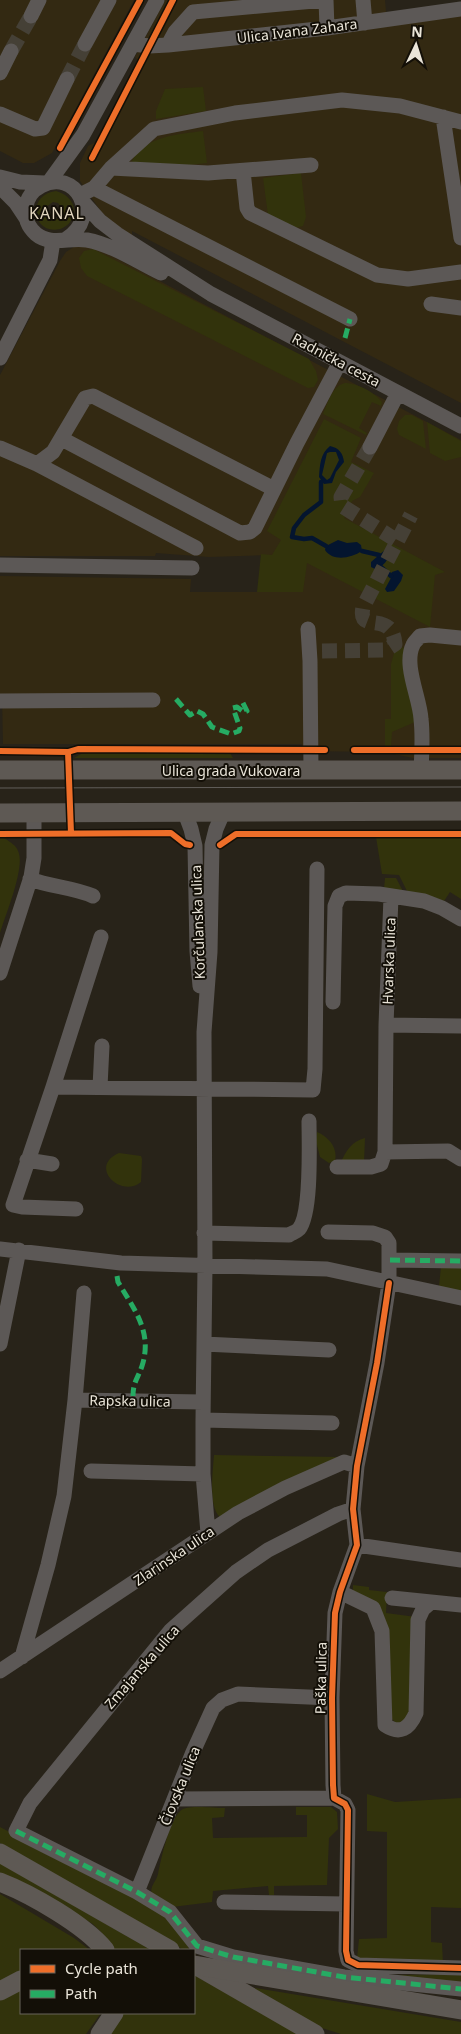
<svg xmlns="http://www.w3.org/2000/svg" width="461" height="2034" viewBox="0 0 461 2034" font-family="'Noto Sans',sans-serif">
	<style>
		.built { fill: #332912 }
		.green { fill: #32330c; fill-rule: evenodd }
		.water { fill: #04152f; fill-rule: evenodd }
		.lines { fill: none; stroke-linecap: round; stroke-linejoin: round }
		.stream { stroke: #04152f; stroke-width: 4.5 }
		.minor-tunnel { stroke: #454036; stroke-width: 15; stroke-dasharray: 15 8; stroke-linecap: butt }
		.minor { stroke: #5c5856; stroke-width: 15 }
		.major { stroke: #5e5954; stroke-width: 19 }
		.tram { stroke: #615e5a; stroke-width: 1 }
		.major-bridge { stroke: #5e5954; stroke-width: 19 }
		.quiet { stroke: #26ab63; stroke-width: 5; stroke-dasharray: 10 5; stroke-linecap: butt }
		.cycleway-casing { stroke: #130f07; stroke-width: 9 }
		.cycleway { stroke: #ee6e29; stroke-width: 6 }
		.labels { text-anchor: middle; stroke-width: 4; stroke-linejoin: round; paint-order: stroke }
		.street-label { font-size: 14px; fill: #eae5d9; stroke: #130f07 }
		.quarter-label { font-size: 16px; letter-spacing: 1px; fill: #e1d6bf; stroke: #130f07 }
	</style>
	<rect width="100%" height="100%" fill="#282319"/>
	<path class="built" d="M0 0H134L52 153 34 163H23L0 151Z
		M165 0H385L387 23 461 12V403L132 231V239L107 220 80 181V163L88 146 96 142 130 78 138 60 135 57Z
		M77 245 97 248 461 440V758H413L384 752 302 751V744H3L2 695 0 694V576L191 579 190 592H302L272 555 209 557 156 553 155 556H0V375L60 261 66 252Z"/>
	<path class="green" d="M203 87 206 111 156 119V111L165 89Z
		M203 131 207 163 171 167 134 164 132 161C144 136 180 134 203 131Z
		M301 173 306 217 303 226 295 228 268 215 263 178Z
		M56 191C67 194 77 203 73 216 71 223 66 227 60 229 33 236 25 195 56 191ZM53 202 58 203 62 208 61 216 56 220 50 219 45 213 46 207Z
		M93 249 309 359 316 371 318 380 314 387 308 388 87 276 81 268 79 258 84 251Z
		M345 383C357 383 374 392 382 402L381 406 372 402 359 428 367 433 366 435 323 414C328 403 332 386 345 383Z
		M405 415H412L423 421 426 449 399 435 397 429 399 421Z
		M324 419 361 438 351 462 374 473 360 497 352 501 344 518 445 572 435 575 430 627 307 563 303 592H257L261 554 272 555 281 540 267 531Z
		M427 422 461 441V457L445 461 430 453Z
		M396 646 405 648 415 722 392 732 391 746H385V719H391V664Z
		M148 752H224L230 753 233 758H74L81 754 89 753Z
		M461 836V899L450 892 444 901 423 894 408 893 399 875 382 874 376 837Z
		M0 838C5 838 6 839 10 842 13 844 17 847 18 851 26 866 5 916 0 933Z
		M385 878H396L403 891 384 889Z
		M317 1132C329 1137 338 1148 335 1161L329 1163 320 1157 316 1141Z
		M365 1138 364 1162H341C346 1151 352 1141 365 1138Z
		M119 1153 141 1156 142 1159 141 1182C120 1199 88 1166 119 1153Z
		M441 1267 461 1268V1292L439 1286Z
		M214 1455 341 1457 220 1517C208 1508 213 1469 214 1455Z
		M353 1585 369 1587V1590L387 1592 386 1613 416 1617 414 1712 402 1724 396 1723 391 1718 384 1624 353 1591Z
		M367 1794 395 1802 461 1798V1908L431 1907V1942L442 1943 443 1964 357 1959 359 1939 387 1938V1832L367 1831Z
		M296 1807H331L337 1812 338 1829 329 1838 327 1885 274 1886V1895H269L268 1886 213 1891 212 1902 172 1907 152 1895C149 1887 156 1882 158 1874 161 1860 170 1815 183 1809 192 1805 215 1808 225 1808L224 1817 212 1818 213 1838 307 1837V1815H296Z
		M0 1827 161 1911 188 1946 189 1950H184L0 1843Z
		M0 1863 151 1950H113L101 1932 93 1924 13 1879 0 1873Z
		M0 1894 74 1938 90 1950H21V2013H101L86 2034H0Z
		M461 1974V1986L396 1975Z
		M194 1975 298 2034H109L121 2013H194Z
		M249 1987 461 2022V2034H341L322 2028Z"/>
	<path class="water" d="M330 446C339 448 343 453 344 462L336 472 332 483 324 484 319 477C320 465 320 454 330 446ZM330 452H336L339 460 330 478 327 480 322 475 327 453Z
		M338 540 347 543 357 542 361 545 362 551C351 558 333 562 325 550L326 546Z
		M386 549 390 551C389 560 383 567 375 569L371 567V562Z
		M398 570 403 575 401 581 394 591 387 592 385 589 391 578 390 575 392 572Z"/>
	<g class="lines">
		<path class="stream" d="M321 482V502L304 515 294 528 292 537 304 539 312 538 326 546
			M362 551 379 555
			M381 567 391 576"/>
		<path class="minor-tunnel" d="M11 51 31 16
			M67 79 85 44
			M370 447 341 497 342 506 399 542
			M322 651 386 650 395 644C392 608 357 636 363 607L411 515"/>
		<path class="minor" d="M326 0 327 28
			M363 0 365 23
			M31 16 39 0
			M85 44 109 0
			M133 44 149 46 168 45 327 28 461 9
			M168 45 175 32 193 12 325 0
			M0 73 11 51
			M0 114 35 129 43 128 67 79
			M443 117 461 238
			M111 168 208 173 311 165
			M243 171 247 208 250 213 377 275 408 279 461 272
			M0 177 20 182 45 183
			M49 182 83 135 157 0
			M0 187 16 203 26 218
			M94 188 350 319
			M80 195 94 188 111 168 154 129 235 113 342 100 400 106 461 122
			M83 202 100 221 117 234 211 294 461 426
			M66 239C103 216 75 167 41 186 33 190 27 198 26 207 24 217 28 227 36 234 50 246 70 237 87 240 113 245 138 262 161 273
			M431 304 461 308
			M0 358 50 260 53 241
			M62 439 240 533 250 532 255 528 297 443 340 362
			M370 447 398 393
			M0 448 37 464 196 548
			M37 464 53 452 85 398 93 396 274 489
			M0 565 192 568
			M308 629 310 661 311 771
			M0 701 153 700
			M421 770C422 753 423 736 421 719 420 698 403 665 413 645 414 642 418 639 420 636L430 635 461 638
			M185 813 191 829 195 846 197 951 200 986
			M30 879C51 887 72 887 93 896
			M0 973 31 877 34 858V812
			M333 1002 335 906 339 896 346 893 379 894 424 901 442 908 461 919
			M386 1025 461 1026
			M53 1087 313 1090 315 1069 317 869
			M100 1087 102 1046
			M385 1152 448 1151 461 1159
			M27 1160 52 1164
			M337 1167H371L381 1164 385 1152 386 1025 391 897
			M76 1209 22 1207 13 1205 53 1087 101 937
			M328 1232 373 1233 385 1237 389 1243V1283L377 1363 357 1466 353 1509 357 1545 340 1592 335 1613 332 1698 333 1785 334 1798 345 1804 348 1810 346 1951 348 1960 358 1965 461 1968
			M204 1233 289 1235C292 1233 296 1232 299 1229 312 1213 309 1143 309 1121
			M0 1249 121 1263 327 1269 461 1298
			M390 1260 461 1261
			M84 1293 75 1400 203 1402
			M0 1344 19 1250
			M204 1344 329 1350
			M203 1420 332 1423
			M91 1471 203 1474
			M353 1509 338 1514 268 1550 236 1572 171 1630 30 1803 16 1831 137 1892 170 1912 197 1946 233 1957 344 1977 461 1989
			M208 1533 203 1474V1420L205 1266 204 1032 210 952 212 845 216 829 223 813
			M357 1545 461 1560
			M340 1592 373 1608 382 1631 385 1725C400 1735 409 1729 416 1713L418 1620 423 1609 430 1603
			M392 1598 461 1605
			M22 1657 48 1565 64 1496 75 1400
			M0 1671 238 1513 285 1488 344 1462 357 1466
			M175 1799 334 1798
			M137 1892 193 1752 213 1708 222 1700 238 1694 332 1698
			M224 1902 345 1904"/>
		<path class="major" d="M0 770H461
			M0 813 461 811
			M0 1853 170 1950
			M0 1882C31 1894 85 1925 105 1950
			M197 1966 315 2034
			M0 1991 21 1980
			M100 2034 114 2013"/>
		<path class="tram" d="M0 788 461 787"/>
		<path class="major-bridge" d="M194 1965 461 2010"/>
		<path class="quiet" d="M345 338 350 319
			M176 699 190 715 197 711 203 714 212 727 231 734 239 731 240 728 233 708 237 707 244 712 247 711 241 699
			M390 1260 461 1261
			M117 1276 118 1282C134 1309 153 1332 142 1366 138 1378 133 1382 133 1396
			M16 1831 137 1892 170 1912 197 1946 233 1957 344 1977 461 1989"/>
		<g class="cycleway-casing">
			<path id="cycleway" d="M60 148 140 0
				M92 158 173 0
				M354 750H461
				M0 751 68 752 78 749 325 750
				M68 752 71 833
				M0 834 171 833 185 844 190 845
				M220 845 236 834H461
				M389 1283 377 1363 357 1466 353 1509 357 1545 340 1592 335 1613 332 1698 333 1785 334 1798 345 1804 348 1810 346 1951 348 1960 358 1965 461 1968"/>
		</g>
		<use href="#cycleway" class="cycleway"/>
	</g>
	<g class="labels">
		<g class="street-label">
			<text transform="translate(297 31) rotate(-7)" y="5">Ulica Ivana Zahara</text>
			<text transform="translate(336 360) rotate(28)" y="5">Radnička cesta</text>
			<text x="231" y="776">Ulica grada Vukovara</text>
			<text transform="translate(198 922) rotate(-92)" y="5">Korčulanska ulica</text>
			<text transform="translate(389 961) rotate(-88)" y="5">Hvarska ulica</text>
			<text transform="translate(130 1401) rotate(1)" y="5">Rapska ulica</text>
			<text transform="translate(174 1556) rotate(-34)" y="5">Zlarinska ulica</text>
			<text transform="translate(142 1667) rotate(-49)" y="5">Zmajanska ulica</text>
			<text transform="translate(321 1678) rotate(-89)" y="5">Paška ulica</text>
			<text transform="translate(180 1786) rotate(-68)" y="5">Čiovska ulica</text>
		</g>
		<g class="quarter-label">
			<text x="57" y="219">KANAL</text>
		</g>
	</g>
	<rect x="20" y="1949" width="175" height="65" fill="#130f07" stroke="#69655b"/>
	<rect x="30" y="1965" width="25" height="8" fill="#ee6e29" stroke="#69655b"/>
	<text x="65" y="1974" font-size="15" fill="#eae5d9">Cycle path</text>
	<rect x="30" y="1990" width="25" height="8" fill="#26ab63" stroke="#69655b"/>
	<text x="65" y="1999" font-size="15" fill="#eae5d9">Path</text>
	<g transform="translate(416 45) rotate(4)" stroke="#130f07" stroke-width="4" paint-order="stroke">
	<path d="M0-4L9 19L0 12L-9 19Z" fill="#eae5d9"/>
	<text y="-8" font-size="14" font-weight="bold" text-anchor="middle" fill="#eae5d9">N</text>
	</g>
</svg>
